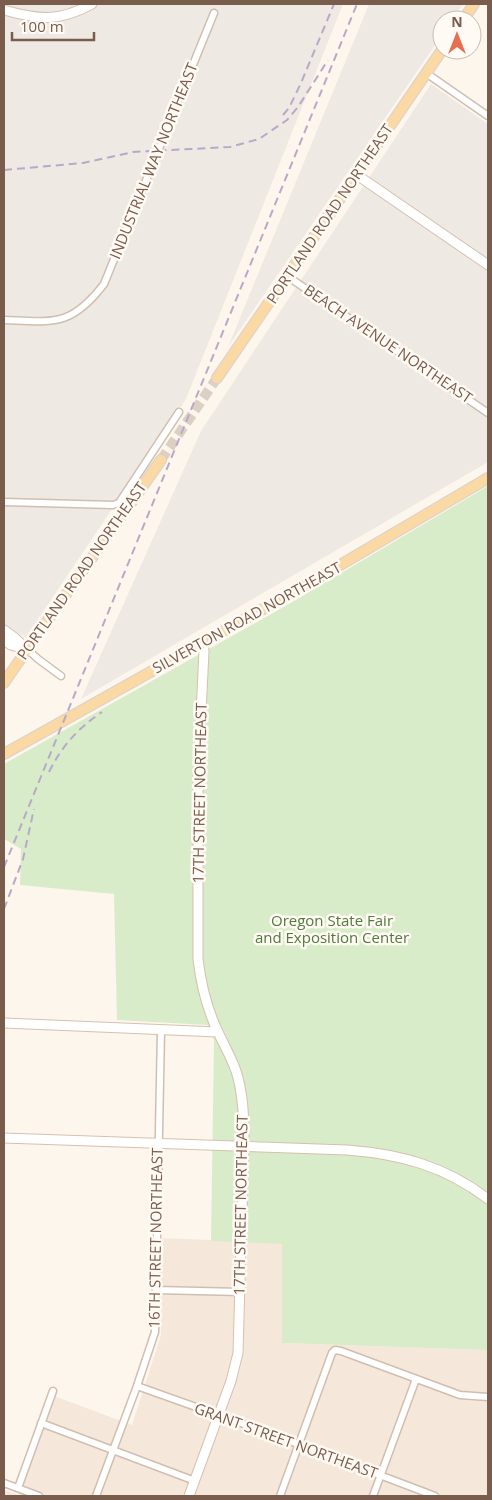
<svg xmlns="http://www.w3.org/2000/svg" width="492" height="1500" viewBox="0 0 492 1500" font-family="'Open Sans',sans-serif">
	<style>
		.residential { fill: #f5e8da }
		.industrial { fill: #efe9e4 }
		.green { fill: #d8ecc9 }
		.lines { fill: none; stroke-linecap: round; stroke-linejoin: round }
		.primary-tunnel { stroke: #dcd0c4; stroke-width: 10; stroke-dasharray: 10 5; stroke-linecap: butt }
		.street-casing { stroke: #d1beb0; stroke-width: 9 }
		.secondary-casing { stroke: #d6c0b0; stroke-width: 11 }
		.primary-casing { stroke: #dad1cd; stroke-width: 12 }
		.street { stroke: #fff; stroke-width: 6 }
		.secondary { stroke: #fff; stroke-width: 9 }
		.primary { stroke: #fbd9a5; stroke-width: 10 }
		.rail { stroke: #b9a8c9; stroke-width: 2; stroke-dasharray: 8 5; stroke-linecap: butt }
		.labels { text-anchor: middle; stroke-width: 5; stroke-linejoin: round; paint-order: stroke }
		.street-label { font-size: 15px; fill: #7a5c4d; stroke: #fffaf3 }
		.park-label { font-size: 15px; fill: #537a41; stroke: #fffaf3 }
	</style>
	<rect width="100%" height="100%" fill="#fdf6ec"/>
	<path class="residential" d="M161 1238 282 1243V1343L488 1350V1496H4V1490L18 1495 54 1396 132 1425 161 1335Z"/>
	<path class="industrial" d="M4 4H343L186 399 26 637 4 626Z
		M369 4H463L452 20H442V35L228 347Z
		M431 84 488 124V462L81 699 201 431Z"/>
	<path class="green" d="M488 486V1350L282 1343V1244L211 1241 214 1040 208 1025 117 1020 114 894 20 885 21 849 4 839V764L289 604Z"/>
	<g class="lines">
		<path class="primary-tunnel" d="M161 460 217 378"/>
		<g class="street-casing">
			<path id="street" d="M426 73 488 116
				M287 276 488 413
				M4 320C54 322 71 327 104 284L214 13
				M4 502 113 505 119 503 179 412
				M28 650 38 659 61 676
				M156 1290 240 1292
				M137 1386 266 1432 435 1496
				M41 1423 195 1481
				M4 1483 39 1496
				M18 1488 53 1391
				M96 1496 137 1386 155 1332 161 1030
				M280 1496 332 1353 335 1350 341 1351 460 1395 488 1397
				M373 1496 416 1379"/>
		</g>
		<g class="secondary-casing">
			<path id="secondary" d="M4 10C39 20 59 22 92 4
				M357 175 488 265
				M4 630 15 638 28 650
				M4 640 11 645 25 649
				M4 1023 218 1032
				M4 1138 347 1150C400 1154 445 1166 488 1199
				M189 1496 231 1381 238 1353 244 1139C244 1115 243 1093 236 1071 231 1057 224 1045 218 1032 207 1009 201 985 198 959V776L204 651 203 643"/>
		</g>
		<g class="primary-casing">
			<path id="primary" d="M463 20 474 4
				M217 378 442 50
				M4 683C55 608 109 535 161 460
				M4 754 313 581 488 478"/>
		</g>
		<use href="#street" class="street"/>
		<use href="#secondary" class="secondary"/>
		<use href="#primary" class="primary"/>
		<path class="rail" d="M283 115 289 108 301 83 334 4
			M4 170 83 163 133 152 230 147 259 139 287 120 298 107 328 60
			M49 772C62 746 78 728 102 712
			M4 867 357 4
			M4 909 23 859 34 809"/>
	</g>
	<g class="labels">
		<g class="street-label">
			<text transform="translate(154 161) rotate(-68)" y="5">INDUSTRIAL WAY NORTHEAST</text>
			<text transform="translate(330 214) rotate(-56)" y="5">PORTLAND ROAD NORTHEAST</text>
			<text transform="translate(388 344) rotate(34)" y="5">BEACH AVENUE NORTHEAST</text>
			<text transform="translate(82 571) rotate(-55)" y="5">PORTLAND ROAD NORTHEAST</text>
			<text transform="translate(247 618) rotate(-29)" y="5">SILVERTON ROAD NORTHEAST</text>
			<text transform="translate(200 793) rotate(-89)" y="5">17TH STREET NORTHEAST</text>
			<text transform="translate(241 1205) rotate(-89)" y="5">17TH STREET NORTHEAST</text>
			<text transform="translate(156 1238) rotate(-89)" y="5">16TH STREET NORTHEAST</text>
			<text transform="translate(286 1441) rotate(20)" y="5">GRANT STREET NORTHEAST</text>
		</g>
		<g class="park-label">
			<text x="332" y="926">Oregon State Fair<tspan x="332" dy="17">and Exposition Center</tspan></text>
		</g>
	</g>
	<rect width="492" height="1500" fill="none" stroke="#7a5c4d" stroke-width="10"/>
	<g transform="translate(457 35)"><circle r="24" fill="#fffaf3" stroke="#cabbb1"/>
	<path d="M0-4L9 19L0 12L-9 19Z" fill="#e76f51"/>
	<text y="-8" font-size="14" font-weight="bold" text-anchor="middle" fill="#7a5c4d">N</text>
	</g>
	<path d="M12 32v8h82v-8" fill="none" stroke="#7a5c4d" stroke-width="2.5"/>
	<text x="20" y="32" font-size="15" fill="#7a5c4d" stroke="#fffaf3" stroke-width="4" paint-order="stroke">100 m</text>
</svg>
